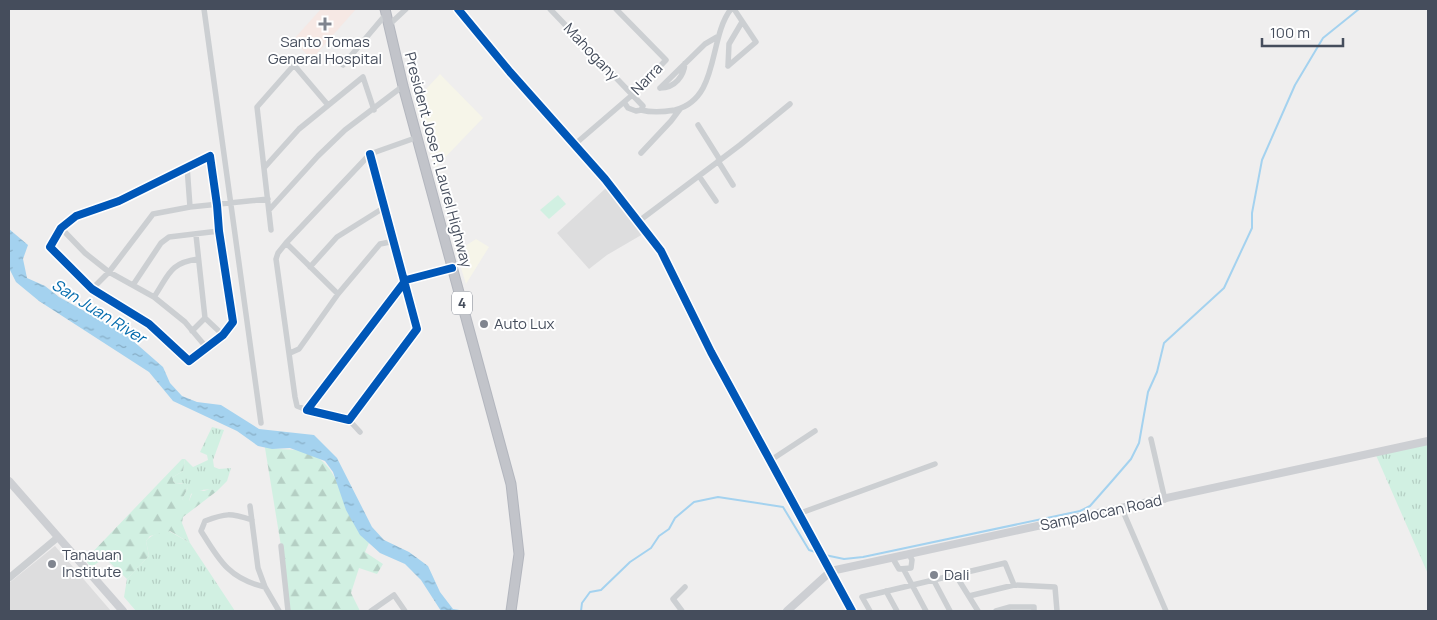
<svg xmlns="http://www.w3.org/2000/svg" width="1437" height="620" viewBox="0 0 1437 620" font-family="Manrope,sans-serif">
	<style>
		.commercial { fill: #f6f5e9 }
		.education { fill: #ddddde }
		.medical { fill: #f6e8e4 }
		.grass { fill: url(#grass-tufts) }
		.forest { fill: url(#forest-firs) }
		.garden { fill: #d1f0e2 }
		.water { fill: url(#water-ripples) }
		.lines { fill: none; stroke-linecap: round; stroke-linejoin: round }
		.stream { stroke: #a4d2ef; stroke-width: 2 }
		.trunk-casing { stroke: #b3b6be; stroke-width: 11 }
		.minor { stroke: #cccfd2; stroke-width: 5.5 }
		.tertiary { stroke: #cccfd2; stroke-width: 7 }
		.secondary { stroke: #cdcfd3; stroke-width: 8 }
		.trunk { stroke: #c2c4ca; stroke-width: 9 }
		.cycleway-casing { stroke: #fff; stroke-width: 11 }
		.cycleway { stroke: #0057b8; stroke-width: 8 }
		.poi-dot { fill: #80858f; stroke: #fff; stroke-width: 2 }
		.labels { text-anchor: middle; stroke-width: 4; stroke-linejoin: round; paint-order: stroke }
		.shield { fill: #fff; stroke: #7d828d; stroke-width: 1 }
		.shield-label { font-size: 14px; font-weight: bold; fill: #454d5c }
		.poi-label { font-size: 15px; fill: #454d5c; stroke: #fff; text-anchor: start }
		.street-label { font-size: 15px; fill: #454d5c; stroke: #fff }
		.water-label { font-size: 16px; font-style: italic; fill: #066dae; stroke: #fff }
	</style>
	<defs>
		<pattern id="grass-tufts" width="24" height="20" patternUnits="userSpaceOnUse" patternTransform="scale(1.25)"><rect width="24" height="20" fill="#d1f0e2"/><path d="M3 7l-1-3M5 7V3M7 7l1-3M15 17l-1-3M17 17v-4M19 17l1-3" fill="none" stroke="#b5cfc4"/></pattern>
		<pattern id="forest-firs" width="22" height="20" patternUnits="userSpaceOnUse" patternTransform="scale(1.25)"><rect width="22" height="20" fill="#d1f0e2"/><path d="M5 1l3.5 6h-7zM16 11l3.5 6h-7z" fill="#b5cfc4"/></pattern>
		<pattern id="water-ripples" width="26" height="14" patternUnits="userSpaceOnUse" patternTransform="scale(1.25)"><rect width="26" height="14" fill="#a4d2ef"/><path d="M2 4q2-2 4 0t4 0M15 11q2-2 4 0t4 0" fill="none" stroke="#87adc5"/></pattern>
	</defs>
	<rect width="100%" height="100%" fill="#efeeee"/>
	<path class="commercial" d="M440 74 483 118 435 168 415 101Z
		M476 239 489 247 466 284 456 252Z"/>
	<path class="education" d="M606 188 643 234 607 255 589 269 557 233Z
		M55 546 111 611H9V583Z"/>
	<path class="medical" d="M321 9H356L311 60 294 39Z"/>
	<path class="grass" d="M212 427 224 430 213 460 214 467 219 469 231 468 227 481 217 491C208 488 199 490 191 494L189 501 184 502 182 499 188 488 182 483 176 484 173 481V477L183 471 185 459 193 467 208 460 207 455 200 452Z
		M1428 442V574L1375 453Z
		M169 531 190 543 235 611H136L124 597 127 579 149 556 146 541C152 534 160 532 169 531Z"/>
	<path class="forest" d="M264 442 266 447C282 451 293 447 311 454 345 469 341 517 369 543L365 552 383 564 377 574 359 568 351 593 360 611H288L281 546Z
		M182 459H185L183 471 173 477V481L176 484 186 483 188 488 182 499 184 501H189L194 489 204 491 210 489 217 491 183 517 182 523 190 543 170 531 150 536 146 541 149 556 127 579 105 558 91 567 85 560Z"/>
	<path class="garden" d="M558 195 566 204 549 219 540 210Z"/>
	<path class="water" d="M9 229 28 245 23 259 27 278 45 286 59 297 124 333 163 367 170 383 182 396 197 402 221 405 259 429 314 435 337 458 372 527 384 540 409 552 428 566 440 592 453 609 466 611H441L421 580 405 564 380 553 360 535 346 510 333 472 325 461 290 448 272 449 258 446 237 431 173 401 149 372 39 301 16 282 9 268Z"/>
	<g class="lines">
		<path class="stream" d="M825 555 844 559 863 557 1080 511 1090 506 1112 481 1131 459 1139 443 1148 392 1157 372 1164 343 1224 288 1252 228V213L1262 160 1295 85 1323 38 1359 9
			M581 611 582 603 590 592 601 590 630 562 651 548 659 536 669 529 675 518 694 502 718 497 783 507 809 550 819 553"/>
		<g class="trunk-casing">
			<path id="trunk" d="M385 9 403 86 511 484 519 554 511 611"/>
		</g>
		<path class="minor" d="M204 9 261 423
			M550 9 643 106 641 110 636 111 628 108 624 102
			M390 24 406 9
			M343 65 387 13
			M728 66 756 42 734 9
			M728 66 729 44 742 22
			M660 88 705 44 717 37
			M660 88C675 88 684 76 685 63
			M641 110C652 113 664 112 675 110 720 99 708 38 731 9
			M698 125 720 160
			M574 145 631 96 666 60 616 9
			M641 153 671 121 680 109
			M370 154 417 329 349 420 307 410 406 280 452 268
			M210 156 217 205 219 231 233 322 223 335 189 361 149 324 92 289 50 247 61 228 76 216 119 201Z
			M718 161 733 185
			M187 166 190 207
			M264 168 299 129 363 77 374 110
			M699 176 716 201
			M270 209 318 156 345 130 403 86
			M639 221 740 145 790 104
			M61 228 85 253 109 272 154 297 185 322 206 347
			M271 230 257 107 294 65 328 105
			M196 235 205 318 223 335
			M286 243 278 253 276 259 295 397 297 406 307 410
			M310 267 337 237 385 207
			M133 285 161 243 169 237 219 231
			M92 289 109 272 153 214 190 207 268 199
			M338 294 286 243 370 154 418 137
			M154 297C169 275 169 263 198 259
			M192 331 205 318
			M290 353 299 349 338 294 380 244 395 241
			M349 420 360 432
			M1151 439 1165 500
			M771 460 815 431
			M250 506 258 568 265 587 279 611
			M1122 509 1166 611
			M798 514 935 464
			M252 520C230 513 226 513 205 521L201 531C219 560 229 579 265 587
			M281 546 288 611
			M892 557 899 569 911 568 912 560 909 554
			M904 570 926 611
			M831 571 852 611
			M955 574 978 611
			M933 579 950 611
			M886 591 897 611
			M969 596 1014 585 1055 587 1057 611
			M371 611 394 595 405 611
			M682 611 673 599 685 587
			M870 611 862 597 1005 563 1014 585
			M996 611 1010 607H1034V611"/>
		<path class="tertiary" d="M458 9 510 72 605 179 661 251 711 352 831 571
			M9 578 57 538"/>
		<path class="secondary" d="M9 481 123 611
			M787 611 831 571 1428 441"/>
		<use href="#trunk" class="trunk"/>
		<g class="cycleway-casing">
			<path id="cycleway" d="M458 9 510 72 605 179 661 251 711 352 852 611
				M370 154 417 329 349 420 307 410 406 280 452 268
				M210 156 217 205 219 231 233 322 223 335 189 361 149 324 92 289 50 247 61 228 76 216 119 201Z"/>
		</g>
		<use href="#cycleway" class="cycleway"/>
	</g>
	<g class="poi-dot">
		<path d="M322.5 16.5h5v5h5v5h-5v5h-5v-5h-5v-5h5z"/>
		<circle cx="484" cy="324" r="5"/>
		<circle cx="52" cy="564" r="5"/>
		<circle cx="934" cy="575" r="5"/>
	</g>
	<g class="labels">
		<rect class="shield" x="452" y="291.5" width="20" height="23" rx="4"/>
		<g class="shield-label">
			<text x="462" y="308">4</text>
		</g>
		<g class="poi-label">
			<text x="325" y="47" text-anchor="middle">Santo Tomas<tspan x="325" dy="17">General Hospital</tspan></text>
			<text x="494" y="329">Auto Lux</text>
			<text x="62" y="560">Tanauan<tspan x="62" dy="17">Institute</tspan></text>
			<text x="944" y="580">Dali</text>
		</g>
		<g class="street-label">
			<text transform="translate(591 52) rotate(47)" y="5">Mahogany</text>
			<text transform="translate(647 79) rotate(-46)" y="5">Narra</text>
			<text transform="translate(438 160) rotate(75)" y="5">President Jose P. Laurel Highway</text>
			<text transform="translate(1101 513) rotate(-12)" y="5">Sampalocan Road</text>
		</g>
		<g class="water-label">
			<text transform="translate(99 311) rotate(32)" y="6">San Juan River</text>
		</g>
	</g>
	<rect width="1437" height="620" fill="none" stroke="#454d5c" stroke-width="20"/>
	<path d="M1262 38v8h81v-8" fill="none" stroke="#454d5c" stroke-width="2.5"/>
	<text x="1270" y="38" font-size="15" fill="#454d5c" stroke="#ffffff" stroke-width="4" paint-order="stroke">100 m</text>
</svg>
